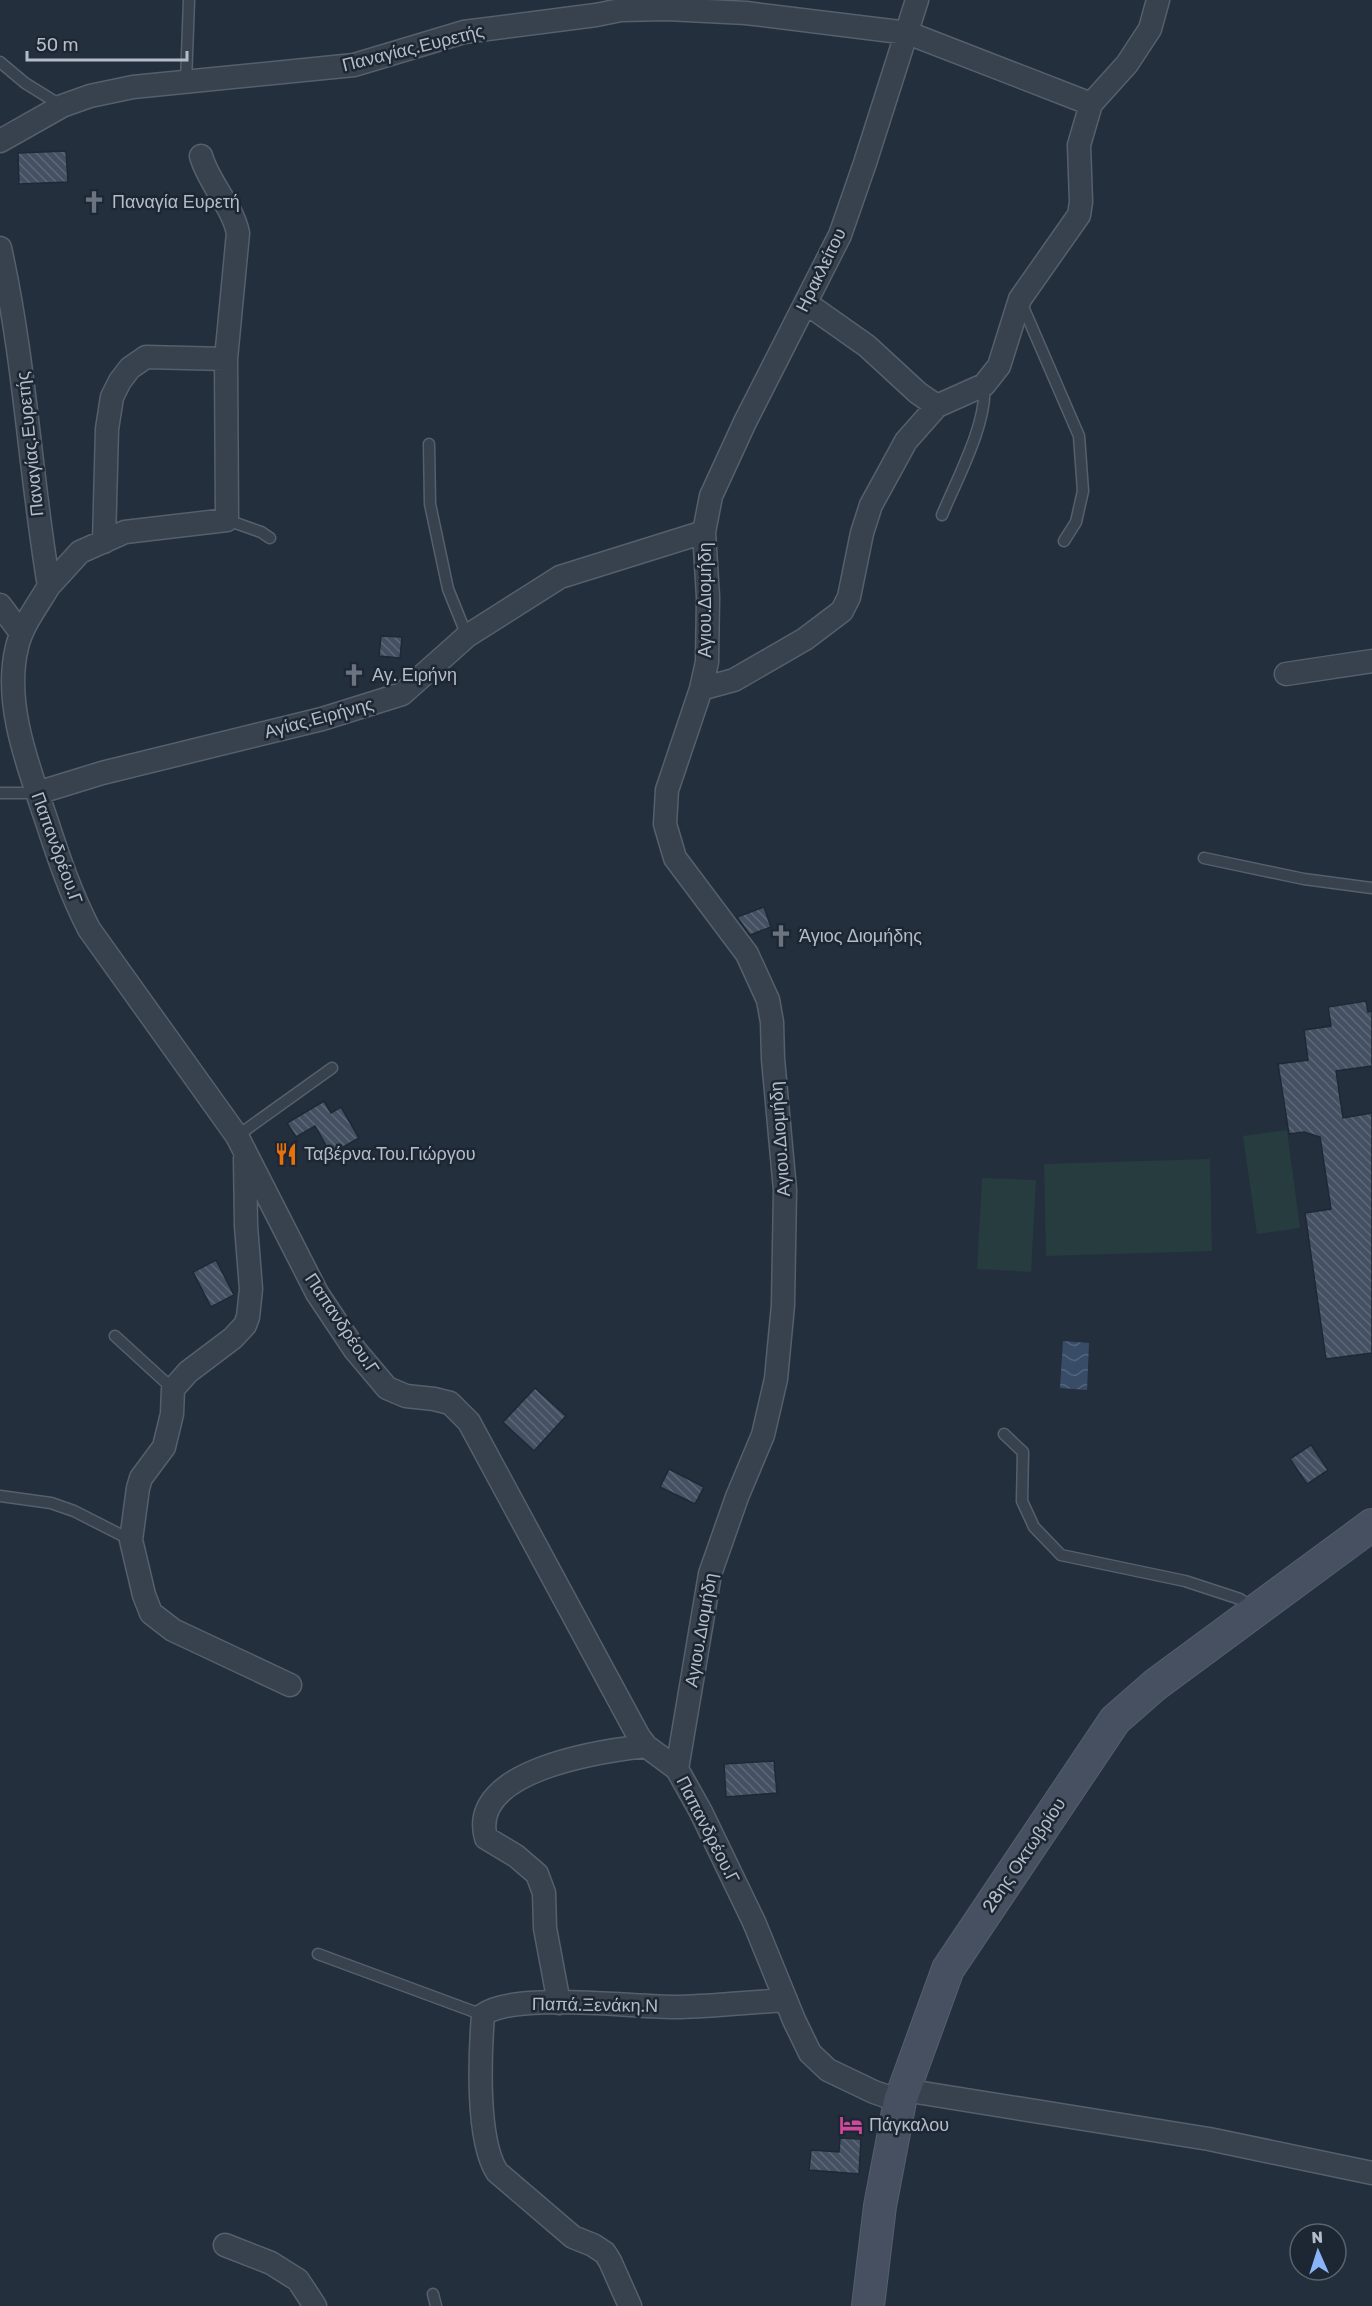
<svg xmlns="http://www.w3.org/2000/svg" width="1372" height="2306" viewBox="0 0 1372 2306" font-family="Rubik,sans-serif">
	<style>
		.pitch { fill: #263c3f }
		.water { fill: url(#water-waves) }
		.building { fill: url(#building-back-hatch); stroke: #1f2835; stroke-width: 1.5 }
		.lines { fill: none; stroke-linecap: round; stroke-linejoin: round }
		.service-casing { stroke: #565f6c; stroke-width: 13 }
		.minor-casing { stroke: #565f6c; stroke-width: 25 }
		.secondary-casing { stroke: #565f6c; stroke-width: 34 }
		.service { stroke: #38414e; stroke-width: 10 }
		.minor { stroke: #38414e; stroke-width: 22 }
		.secondary { stroke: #465061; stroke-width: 32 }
		.labels { text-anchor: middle; stroke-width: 5; stroke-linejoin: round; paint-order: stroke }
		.street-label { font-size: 18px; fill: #b4bcc9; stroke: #1d2633 }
		.poi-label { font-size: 18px; fill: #b4bcc9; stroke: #1d2633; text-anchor: start }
	</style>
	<defs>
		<pattern id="water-waves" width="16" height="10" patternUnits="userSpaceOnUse" patternTransform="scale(1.5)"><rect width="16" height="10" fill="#394c67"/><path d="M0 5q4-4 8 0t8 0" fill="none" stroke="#53647b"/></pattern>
		<pattern id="building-back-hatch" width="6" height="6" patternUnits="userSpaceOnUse" patternTransform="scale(1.5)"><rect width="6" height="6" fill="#455162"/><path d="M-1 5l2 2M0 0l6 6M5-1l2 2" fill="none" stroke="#5d6877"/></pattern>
	</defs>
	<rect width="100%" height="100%" fill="#242f3e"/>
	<path class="pitch" d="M1287 1130 1300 1228 1257 1234 1243 1136Z
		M1210 1159 1212 1251 1046 1256 1044 1164Z
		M982 1178 1036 1180 1031 1272 977 1269Z"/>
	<path class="water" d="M1063 1341 1089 1343 1087 1390 1060 1388Z"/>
	<path class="building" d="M66 151 68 182 19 184 18 153Z
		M381 636 402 637 400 658 379 656Z
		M764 907 771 927 750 935 737 917Z
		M1366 1001 1368 1012 1372 1011V1066L1336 1071 1343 1118 1372 1113V1353L1326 1359 1305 1213 1331 1209 1320 1137 1304 1132 1289 1134 1278 1064 1308 1060 1304 1030 1331 1026 1328 1007Z
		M324 1101 331 1113 341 1107 359 1138 331 1154 315 1126 296 1137 287 1123Z
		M216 1260 234 1295 211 1307 193 1272Z
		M535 1388 566 1416 534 1451 503 1422Z
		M1311 1445 1328 1470 1307 1484 1290 1459Z
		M669 1469 704 1487 695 1504 660 1487Z
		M774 1761 777 1793 726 1797 724 1764Z
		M840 2138 861 2139 859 2174 809 2170 811 2150 839 2152Z"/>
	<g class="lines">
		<g class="service-casing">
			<path id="service" d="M0 62 25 83 62 106
				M186 82 189 0
				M1021 302 1079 436 1083 491 1076 522 1064 541
				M429 444 430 504 448 589 467 636
				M942 515C957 479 988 422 984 385
				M227 520 261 532 270 538
				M0 793H37
				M1204 858 1304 879 1372 888
				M237 1136 332 1068
				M115 1336 173 1389
				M1004 1434 1023 1452 1022 1501 1034 1527 1061 1555 1185 1581 1240 1599 1254 1609
				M0 1496 51 1503 74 1511 131 1540
				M318 1954 483 2015
				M433 2294 436 2306"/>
		</g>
		<g class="minor-casing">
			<path id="minor" d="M0 141 62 106 90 96 133 87 354 65 464 32 596 15 621 10 667 9 746 13 908 33 1091 104
				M0 248C25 360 30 474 49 586 38 605 22 625 17 647 3 704 29 768 47 822 59 859 71 894 89 929L237 1136 317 1293 355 1350 387 1388 406 1396 434 1399 450 1403 469 1422 639 1737 646 1746 677 1769 701 1812 754 1922 794 2020 810 2053 828 2070 874 2092 900 2101
				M806 303 867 346 918 393 937 406 984 385 999 366 1020 299 1079 215 1081 202 1079 145 1091 104 1127 64 1150 29 1158 0
				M104 542 107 429 112 397 120 381 130 368 146 357 226 359
				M49 586 80 552 125 532 227 520 226 359 238 233C232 205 209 184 201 156
				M0 605 21 633
				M1286 674 1372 661
				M701 689 734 680 805 639 842 611 849 597 862 533 871 505 906 441 937 406
				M37 793 102 773 322 719 402 694 467 636 560 577 704 532
				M245 1158 246 1226 251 1289 248 1317 245 1325 233 1338 188 1372 173 1389 172 1414 164 1447 141 1478 138 1488 131 1540 144 1595 151 1613 173 1630 290 1685
				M677 1769 710 1574 737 1497 763 1435 776 1379 783 1305 785 1190 773 1059 772 1022 768 1000 747 954 675 858 665 824 667 790 701 689 707 662 708 597 704 532 711 496 745 422 840 235 865 163 917 0
				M559 2003 545 1928 544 1893 537 1874 516 1856 486 1838C467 1770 601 1751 646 1746
				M904 2090 1209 2139 1372 2173
				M225 2245 271 2263 298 2280 315 2306
				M630 2306 610 2261 605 2253 593 2245 573 2237 497 2172C476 2139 480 2054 483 2015 514 1991 637 2008 680 2007 715 2006 751 2002 786 2000"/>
		</g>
		<g class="secondary-casing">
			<path id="secondary" d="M868 2306 880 2206 900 2101 948 1969 1115 1720 1155 1685 1372 1525"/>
		</g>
		<use href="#service" class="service"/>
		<use href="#minor" class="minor"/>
		<use href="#secondary" class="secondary"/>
	</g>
	<defs>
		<g id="church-bare" transform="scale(1.8)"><path d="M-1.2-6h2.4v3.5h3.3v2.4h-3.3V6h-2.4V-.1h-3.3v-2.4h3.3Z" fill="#6b7280" stroke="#1d2633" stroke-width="2.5" paint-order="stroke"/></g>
		<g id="restaurant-bare" transform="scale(1.8)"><path d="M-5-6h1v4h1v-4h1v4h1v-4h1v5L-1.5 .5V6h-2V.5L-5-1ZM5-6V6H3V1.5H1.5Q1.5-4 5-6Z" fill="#e8710a" stroke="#1d2633" stroke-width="2.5" paint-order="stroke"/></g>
		<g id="hotel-bare" transform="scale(1.8)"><path d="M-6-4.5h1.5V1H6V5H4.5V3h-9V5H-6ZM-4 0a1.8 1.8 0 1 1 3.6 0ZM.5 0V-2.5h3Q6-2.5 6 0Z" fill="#d1479c" stroke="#1d2633" stroke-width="2.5" paint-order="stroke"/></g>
	</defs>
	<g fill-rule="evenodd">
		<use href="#church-bare" x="94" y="202"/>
		<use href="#church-bare" x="354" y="675"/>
		<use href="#church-bare" x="781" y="936"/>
		<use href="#restaurant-bare" x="286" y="1154"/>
		<use href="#hotel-bare" x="851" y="2125"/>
	</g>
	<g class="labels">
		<g class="street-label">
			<text transform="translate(413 48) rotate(-14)" y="6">Παναγίας.Ευρετής</text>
			<text transform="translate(821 270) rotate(-64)" y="6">Ηρακλείτου</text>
			<text transform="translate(30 444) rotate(-96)" y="6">Παναγίας.Ευρετής</text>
			<text transform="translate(705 600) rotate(-90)" y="6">Αγιου.Διομήδη</text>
			<text transform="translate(319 718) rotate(-15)" y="6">Αγίας.Ειρήνης</text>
			<text transform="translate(57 848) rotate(70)" y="6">Παπανδρέου.Γ</text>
			<text transform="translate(780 1139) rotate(-94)" y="6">Αγιου.Διομήδη</text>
			<text transform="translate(342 1324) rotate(56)" y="6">Παπανδρέου.Γ</text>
			<text transform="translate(701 1630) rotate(-80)" y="6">Αγιου.Διομήδη</text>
			<text transform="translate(708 1830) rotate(63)" y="6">Παπανδρέου.Γ</text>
			<text transform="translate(1024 1855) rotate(-56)" y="6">28ης Οκτωβρίου</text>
			<text transform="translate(595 2005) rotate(1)" y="6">Παπά.Ξενάκη.Ν</text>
		</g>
		<g class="poi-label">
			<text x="112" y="208">Παναγία Ευρετή</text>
			<text x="372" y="681">Αγ. Ειρήνη</text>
			<text x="799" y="942">Άγιος Διομήδης</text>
			<text x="304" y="1160">Ταβέρνα.Του.Γιώργου</text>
			<text x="869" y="2131">Πάγκαλου</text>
		</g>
	</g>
	<g transform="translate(1318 2252) rotate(357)"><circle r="28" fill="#1d2633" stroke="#59626f" stroke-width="1.5"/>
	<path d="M0-4.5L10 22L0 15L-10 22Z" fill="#8ab4f8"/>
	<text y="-9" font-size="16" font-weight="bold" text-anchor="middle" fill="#b4bcc9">N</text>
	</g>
	<path d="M27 51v9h160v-9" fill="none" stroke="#b4bcc9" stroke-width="3"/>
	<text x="36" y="51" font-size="18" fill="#b4bcc9" stroke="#1d2633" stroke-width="4.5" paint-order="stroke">50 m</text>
</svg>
